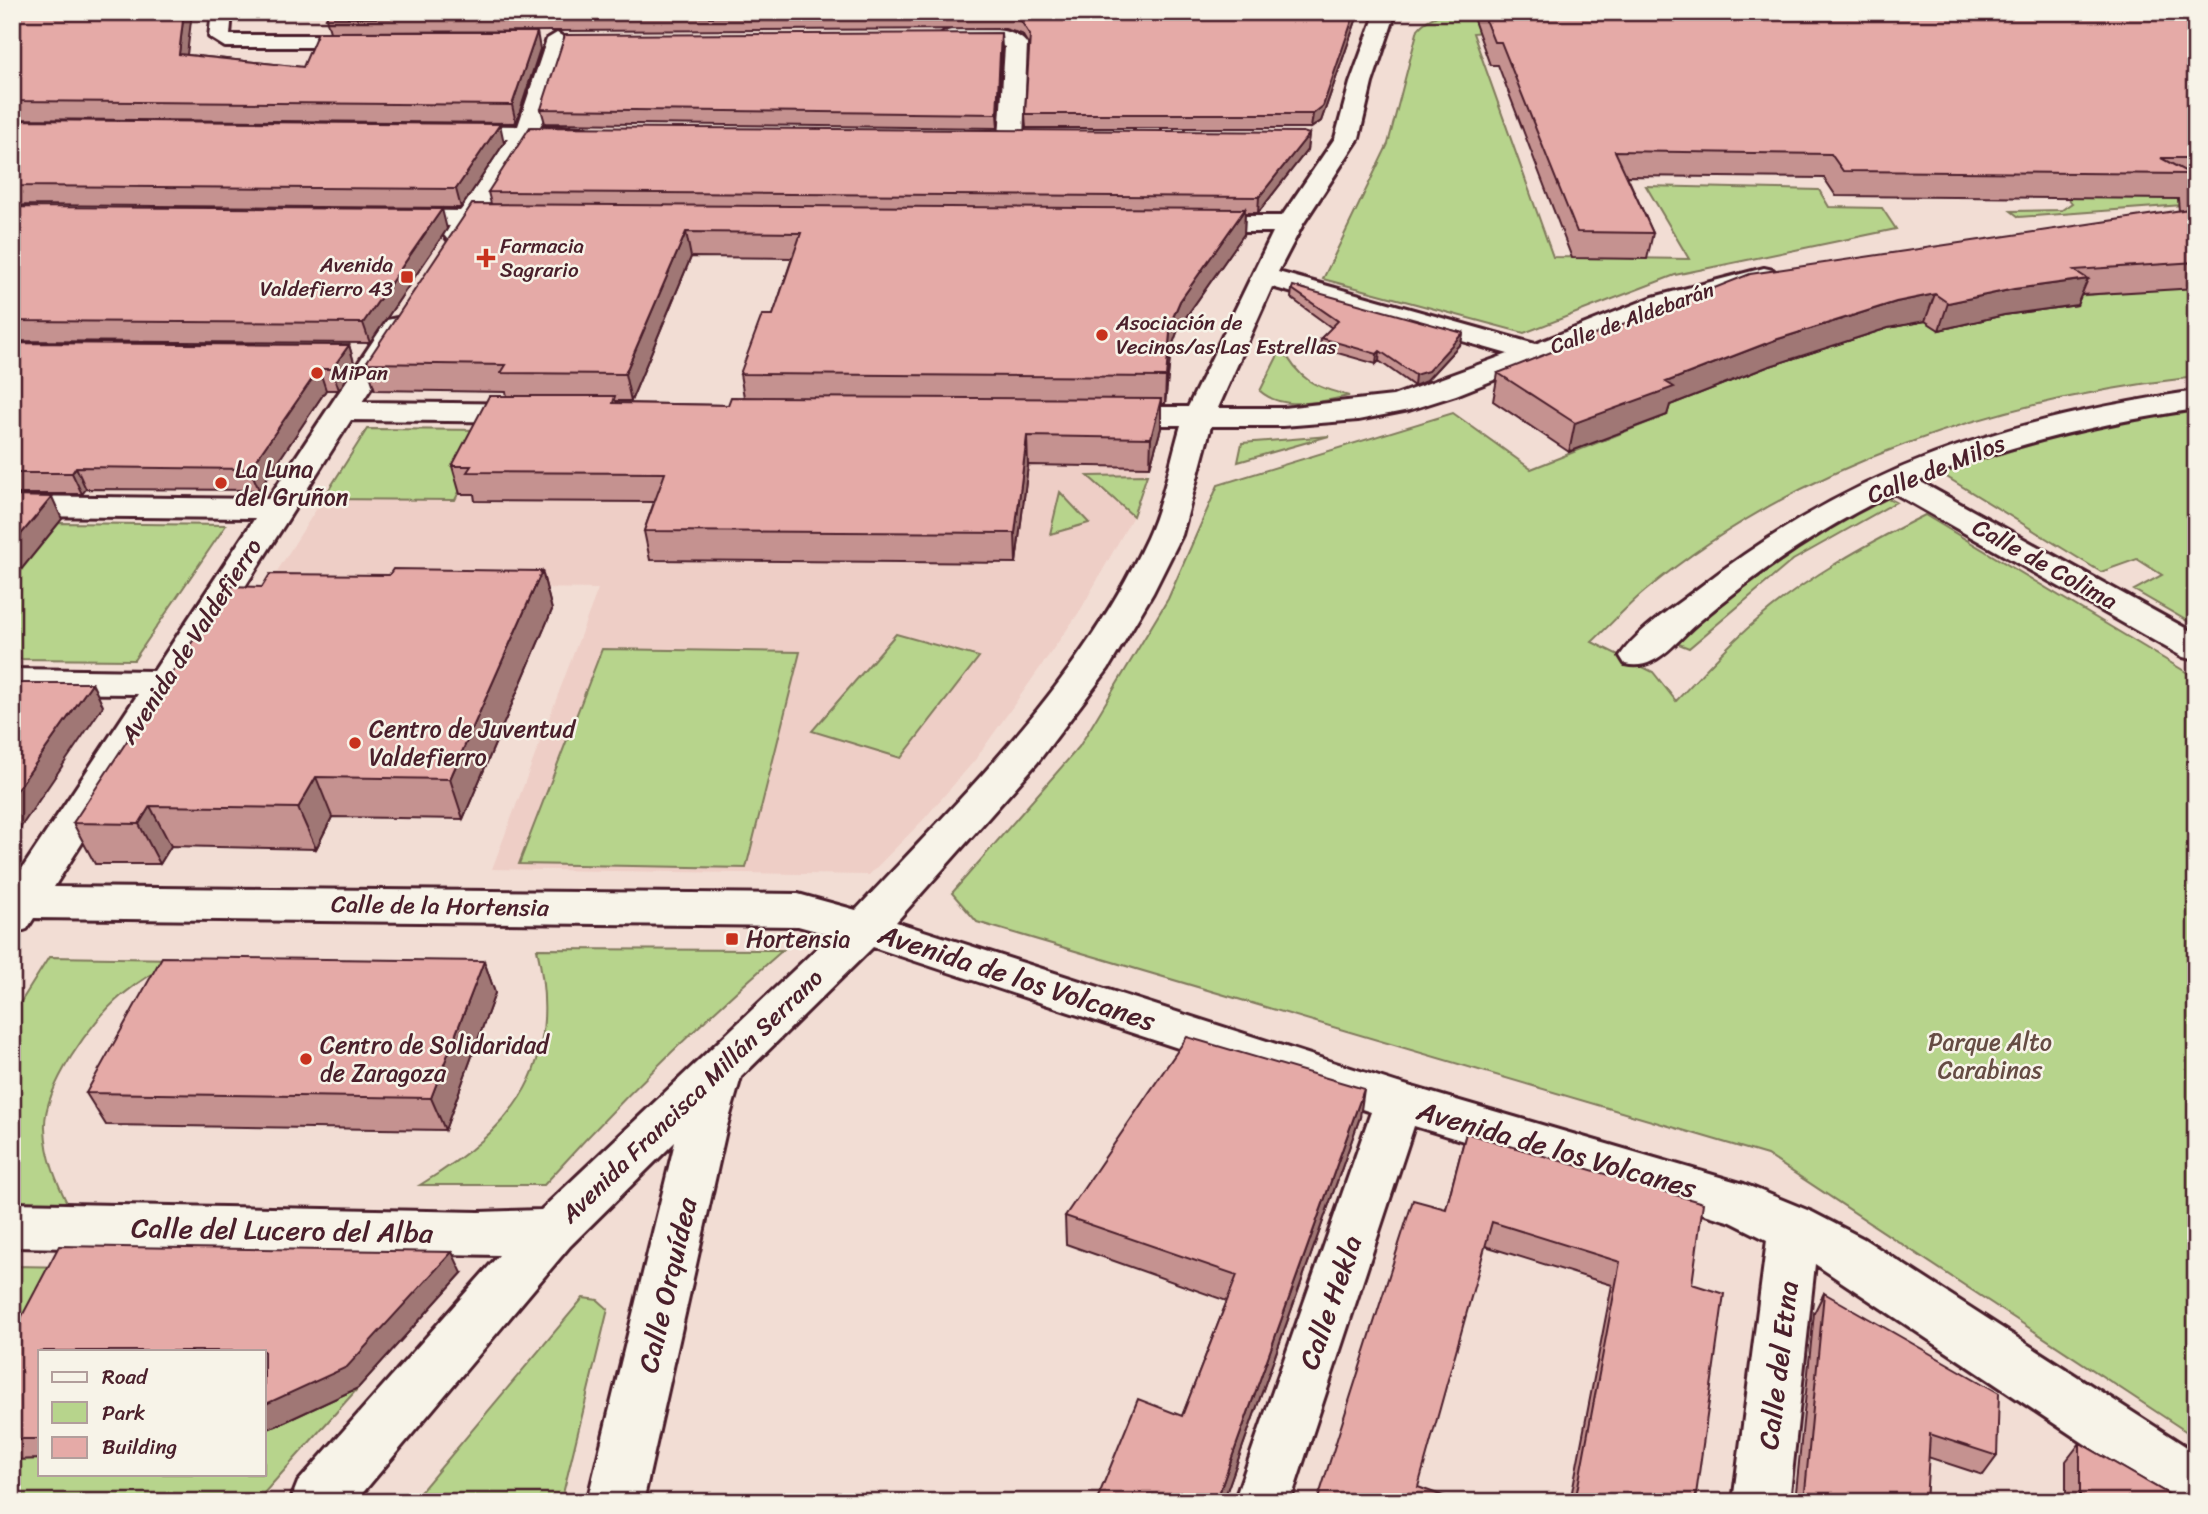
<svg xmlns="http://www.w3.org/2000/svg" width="2208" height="1514" viewBox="0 0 2208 1514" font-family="Sriracha,sans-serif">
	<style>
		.built { fill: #eecec6 }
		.green { fill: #b7d48c; stroke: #807a5c; stroke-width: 2 }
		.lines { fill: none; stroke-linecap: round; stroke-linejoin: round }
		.minor-casing { stroke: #4a1f2b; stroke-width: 6 }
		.minor { fill: #f7f3e8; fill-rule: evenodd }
		.wall { fill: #c59290; stroke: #4a1f2b; stroke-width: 2; fill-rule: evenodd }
		.shaded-wall { fill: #a07775; stroke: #4a1f2b; stroke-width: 2 }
		.building { fill: #e5aaa7; stroke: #4a1f2b; stroke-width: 2 }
		.poi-dot { fill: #c8321e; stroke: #f7f3e8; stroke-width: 2.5 }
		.labels { text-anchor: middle; stroke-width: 5; stroke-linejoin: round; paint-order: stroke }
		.far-poi-label { font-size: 21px; fill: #4a1f2b; stroke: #f7f3e8; text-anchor: start }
		.far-street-label { font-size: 21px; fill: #4a1f2b; stroke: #f7f3e8 }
		.poi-label { font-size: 24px; fill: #4a1f2b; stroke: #f7f3e8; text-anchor: start }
		.street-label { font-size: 24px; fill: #4a1f2b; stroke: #f7f3e8 }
		.park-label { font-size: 24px; fill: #654c43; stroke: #f7f3e8 }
		.near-street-label { font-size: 28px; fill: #4a1f2b; stroke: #f7f3e8 }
	</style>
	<rect width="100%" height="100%" fill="#f2ddd4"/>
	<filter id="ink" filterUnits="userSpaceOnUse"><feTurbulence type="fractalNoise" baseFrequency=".0143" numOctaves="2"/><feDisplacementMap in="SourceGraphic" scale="14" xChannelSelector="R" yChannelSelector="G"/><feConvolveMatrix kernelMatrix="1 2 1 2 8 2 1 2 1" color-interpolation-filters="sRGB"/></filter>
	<g filter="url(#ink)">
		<path class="built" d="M367 429 1158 437 1133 516 1080 611 975 760 924 819 869 875 492 869 598 589 269 584Z"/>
		<path class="green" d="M1509 12 1482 32 1473 33 1553 257 1689 259 1646 186 1819 190 1829 207 1882 208 1896 229 1675 275 1524 333 1323 279 1388 144 1418 29C1437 5 1482 12 1509 12Z
			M2064 193H2196V204L2019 217 2011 211 2062 210 2072 203Z
			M2196 286V377C2002 398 1797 464 1645 591 1627 606 1610 625 1592 642L1653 672 1676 701C1702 674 1727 645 1756 621 1807 577 1865 545 1925 515L2196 678V1438L1767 1155 977 922 952 893 1079 747 1168 599 1218 485 1453 413 1531 469 1667 415 1582 363 1767 367 1888 328 1925 321 1939 330 2004 315 2076 305 2063 297Z
			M1282 347C1299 381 1314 386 1349 396 1322 402 1282 411 1260 391Z
			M2196 404V626L2134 590 2162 575 2137 559 2101 572 1937 471 2037 437Z
			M367 429 490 430 455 500 323 499Z
			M1329 436 1238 462 1242 443Z
			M1147 475 1133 516 1088 476H1089Z
			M1060 492 1089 523 1050 534Z
			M1886 497 1896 502 1793 560 1689 648 1676 643 1784 553Z
			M59 523 226 525 134 660 12 659V581Z
			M896 634 979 657 901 758 812 731Z
			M602 649 800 652 746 868 519 864Z
			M537 949 783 950C698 1024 619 1101 544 1185H420C517 1126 564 1065 537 949Z
			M49 957 180 959C158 969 139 981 121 996 91 1021 43 1089 45 1128 46 1158 57 1183 70 1209H12V1016Z
			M12 1266 75 1267 12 1389Z
			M583 1298 598 1300 608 1309 561 1502H412Z
			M358 1388 256 1502H12V1460L40 1459V1474H264V1430Z"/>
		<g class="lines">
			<g class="minor-casing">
				<path id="minor" d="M212 12H232L230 35H366L376 41 366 47H225L209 37Z
					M1376 12H1396L1372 83 1359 138 1303 224 1278 272 1535 344 1653 297 1764 268 1773 270 1777 276 1773 282 1673 309 1456 395 1409 410 1358 420 1283 426H1211L1182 535 1153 593 1108 669 1037 763 896 922 1398 1083 1744 1184 1812 1212 1864 1239 2196 1453V1502H2172L1815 1264 1789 1502H1733L1767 1240 1731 1222 1414 1126 1290 1502H1234L1371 1112 873 947 741 1077 727 1126 643 1502H587L675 1142 570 1246 355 1502H290L298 1482 499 1255 12 1247V1203L479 1212 541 1210 831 935 798 926 34 918 27 929 12 934V884L138 694 12 693V669L154 671 255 518 12 516V496L268 499 387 320 397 318 407 320 411 326 362 402 534 404 545 407 549 413 545 419 534 422 351 420 54 887 798 894 856 910C964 794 1080 683 1147 538 1163 503 1170 462 1181 425H1108L1097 422 1093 416 1097 410 1108 407H1188L1273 232H1191L1182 229 1178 224 1182 219 1191 216H1282L1335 138 1350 83ZM1272 287 1508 354 1393 396 1283 408H1218Z
					M951 30C973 30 1012 24 1027 44L1023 138 1019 143H1003L999 138 1005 47 993 42 944 40 941 36 944 32Z
					M557 33 567 39 545 118 540 126 585 128 589 133 585 138 531 140 485 211 524 214 528 219 524 224 475 226 466 240H448L444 235 450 226 384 223 380 218 384 213 393 210 460 211 508 139H448L440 137 436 132 440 127 448 125 518 126 547 39Z
					M2196 391V409C2101 423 2008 444 1919 481L2196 634V660L2183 657 1894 493C1822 527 1756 573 1696 624 1675 642 1655 672 1625 664L1620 656C1638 629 1674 607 1700 587 1855 467 2004 419 2196 391Z"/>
			</g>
			<use href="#minor" class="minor"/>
		</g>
		<path class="wall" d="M12 12 187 55 303 67 540 49 516 123 12 119Z
			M1359 12 1321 121 1311 128H1026L1025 114 1030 47 1022 34 1005 29 330 32 326 18Z
			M1471 12H2196V288L2081 295 2077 305 2004 315 1939 330 1925 321 1888 328 1767 367 1670 405 1667 415 1569 452 1493 401 1498 373 2179 211 2178 199 1836 196 1824 178 1627 176 1653 233 1647 259 1572 258 1498 65H1490Z
			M1002 47 998 128 545 123 541 109Z
			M12 120 504 143 461 208 12 205Z
			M1309 134 1307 150 1258 213H1245L1244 234 1179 327 1171 349 1165 404H1161V428L1150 467 1028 465 1016 563 650 560 644 531 654 502 475 501 474 494H460L452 466 507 396 506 392 375 390 366 363 491 204 488 192ZM691 257 792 258 773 315 740 374 744 397 728 405 617 403 616 401H631Z
			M12 207 447 229 370 343 12 341Z
			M1292 289 1463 333 1461 343 1426 381 1414 386 1379 361 1376 364 1320 348 1321 338 1332 328 1291 298Z
			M12 343 349 345 355 366 339 390H326L259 490 86 489 82 494H12Z
			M542 571 552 610 463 819 332 817 316 849 171 846 160 864H95L73 823 262 587 389 575Z
			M484 961 495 993 445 1130 106 1125 86 1093Z
			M1360 1117 1223 1502 1182 1416 1227 1301 1066 1244 1065 1216Z
			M1466 1133 1692 1284 1695 1502H1570L1612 1285 1485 1246 1317 1502 1446 1209Z
			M462 1273 358 1388 276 1426 264 1430V1351H40V1459L12 1460V1335Z
			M1824 1293 1997 1456 1983 1475 1928 1457 1926 1502H1795L1814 1313Z
			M2080 1443 2182 1502H2066V1461Z"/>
		<path class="shaded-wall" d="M184 12H192L185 72 179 54Z
			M1355 12H1359L1321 121 1311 128 1313 114Z
			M537 32 540 49 516 123 512 105Z
			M1001 33 1002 47 998 128 997 114Z
			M500 124 504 143 461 208 456 189Z
			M1309 134 1307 150 1258 213 1259 197Z
			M442 209 447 229 370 343 363 323Z
			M1245 209 1244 234 1179 327 1171 349 1165 404 1166 377 1171 322 1180 301Z
			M686 232 691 257 631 401 625 374Z
			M2088 279 2077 305 2004 315 1939 330 1948 303 2014 289Z
			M1935 294 1925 321 1888 328 1767 367 1670 405 1667 415 1569 452 1575 423 1666 382 1775 340 1896 302Z
			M1463 333 1461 343 1426 381 1414 386 1415 375Z
			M349 345 355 366 339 390 332 369Z
			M1380 351 1379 361 1376 364 1377 354Z
			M319 369 326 390 259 490 250 469Z
			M1161 399V428L1150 467 1151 438Z
			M1027 436 1028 465 1016 563 1015 533Z
			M76 467 86 489 82 494 72 473Z
			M52 497 62 519 12 581V545Z
			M542 571 552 610 463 819 450 779Z
			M92 683 103 706 12 840V797Z
			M316 777 332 817 316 849 298 808Z
			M150 806 171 846 160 864 139 824Z
			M484 961 495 993 445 1130 431 1098Z
			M1364 1089 1360 1117 1223 1502H1216Z
			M452 1252 462 1273 358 1388 276 1426 264 1430V1405Z"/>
		<path class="building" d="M12 12H184L179 54 303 67 318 32H537L512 105 12 101Z
			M329 12H1355L1323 106 1313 114H1025L1030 35 1021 21 1004 16 326 18Z
			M1482 12H2196V158H2161L2196 177V186L2189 187 2188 174 1843 171 1831 154 1615 151 1653 233 1577 232 1501 42H1494Z
			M1001 33 997 114 541 109 565 35Z
			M12 120 500 124 456 189 12 186Z
			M530 127 1303 132 1309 134 1259 197 488 192Z
			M472 204 1245 209 1180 301 1171 322 1166 377 740 374 762 315H773L801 233 686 232 625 374 501 373 506 365 366 363Z
			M12 207 442 209 363 323 12 321Z
			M2196 208V262L2074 270 2088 279 2014 289 1948 303 1935 294 1896 302 1775 340 1666 382 1674 387 1575 423 1498 373 1750 274Z
			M1293 286 1463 333 1428 371 1415 375 1380 351 1377 354 1321 338 1338 321 1292 289Z
			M12 343 349 345 332 369H319L250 469 76 467 72 473H12Z
			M489 396H615L613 403 728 405 731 397 1161 399 1151 438 1027 436 1015 533 644 531 665 473 467 472 471 466H452Z
			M12 496 52 497 12 545Z
			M393 569 542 571 450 779 316 777 298 808 150 806 139 824 73 823 229 586 262 587 270 574 389 575Z
			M12 683H92L12 797Z
			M162 957 484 961 431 1098 86 1093Z
			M1187 1037 1364 1089 1216 1502H1096L1138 1399 1182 1416 1237 1275 1065 1216Z
			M1466 1133 1703 1203 1692 1284 1724 1294 1695 1502H1575L1620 1262 1492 1222 1418 1487 1460 1502H1317L1413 1200 1446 1209Z
			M59 1246 452 1252 347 1367 264 1405V1351H40V1439H12V1335Z
			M1824 1293 1999 1393 1997 1456 1930 1434 1926 1502H1804Z
			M2080 1443 2182 1502H2080Z"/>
	</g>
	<g class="poi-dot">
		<path d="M482.5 247.5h7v7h7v7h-7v7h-7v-7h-7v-7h7z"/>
		<rect x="400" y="270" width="14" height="14" rx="3.5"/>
		<circle cx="1102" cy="335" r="7"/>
		<circle cx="317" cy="373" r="7"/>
		<circle cx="221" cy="483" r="7"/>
		<circle cx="355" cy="743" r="7"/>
		<rect x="725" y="932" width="14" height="14" rx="3.5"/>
		<circle cx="306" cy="1059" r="7"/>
	</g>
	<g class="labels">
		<g class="far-poi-label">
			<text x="500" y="253">Farmacia<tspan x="500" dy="24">Sagrario</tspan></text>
			<text x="393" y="272" text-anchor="end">Avenida<tspan x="393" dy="24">Valdefierro 43</tspan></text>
			<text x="1116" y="330">Asociación de<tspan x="1116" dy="24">Vecinos/as Las Estrellas</tspan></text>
			<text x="331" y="380">MiPan</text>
		</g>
		<g class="far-street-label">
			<text transform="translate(1632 318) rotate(-20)" y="7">Calle de Aldebarán</text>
		</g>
		<g class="poi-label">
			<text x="235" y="477">La Luna<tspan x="235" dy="28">del Gruñon</tspan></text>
			<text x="369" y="737">Centro de Juventud<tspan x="369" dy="28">Valdefierro</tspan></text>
			<text x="746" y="947">Hortensia</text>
			<text x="320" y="1053">Centro de Solidaridad<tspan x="320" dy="28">de Zaragoza</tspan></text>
		</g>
		<g class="street-label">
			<text transform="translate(1936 469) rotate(-22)" y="8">Calle de Milos</text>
			<text transform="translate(2045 564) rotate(29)" y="8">Calle de Colima</text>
			<text transform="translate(191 641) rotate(-57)" y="8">Avenida de Valdefierro</text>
			<text transform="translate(440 906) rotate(1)" y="8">Calle de la Hortensia</text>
			<text transform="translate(692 1096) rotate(-44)" y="8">Avenida Francisca Millán Serrano</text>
		</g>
		<g class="park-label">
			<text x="1990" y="1050">Parque Alto<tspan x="1990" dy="28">Carabinas</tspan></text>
		</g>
		<g class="near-street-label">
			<text transform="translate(1017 977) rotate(18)" y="10">Avenida de los Volcanes</text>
			<text transform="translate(1557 1149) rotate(16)" y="10">Avenida de los Volcanes</text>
			<text transform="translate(282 1230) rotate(1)" y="10">Calle del Lucero del Alba</text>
			<text transform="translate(667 1285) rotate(-77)" y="10">Calle Orquídea</text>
			<text transform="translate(1330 1302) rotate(-71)" y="10">Calle Hekla</text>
			<text transform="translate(1778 1365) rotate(-83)" y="10">Calle del Etna</text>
		</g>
	</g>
	<rect width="2208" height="1514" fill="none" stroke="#f7f3e8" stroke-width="42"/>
	<rect x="21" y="21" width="2166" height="1472" fill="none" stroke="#4a1f2b" stroke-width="2.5" filter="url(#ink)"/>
	<rect x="38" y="1350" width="228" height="126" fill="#f7f3e8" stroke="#b29e9c" stroke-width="2"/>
	<rect x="52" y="1372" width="35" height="10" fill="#f7f3e8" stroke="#b29e9c" stroke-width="2"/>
	<text x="102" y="1384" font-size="21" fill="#4a1f2b">Road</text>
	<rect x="52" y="1402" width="35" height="21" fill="#b7d48c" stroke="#b29e9c" stroke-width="2"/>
	<text x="102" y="1420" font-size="21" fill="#4a1f2b">Park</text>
	<rect x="52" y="1437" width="35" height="21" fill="#e5aaa7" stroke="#b29e9c" stroke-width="2"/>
	<text x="102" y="1454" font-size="21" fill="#4a1f2b">Building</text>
</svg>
